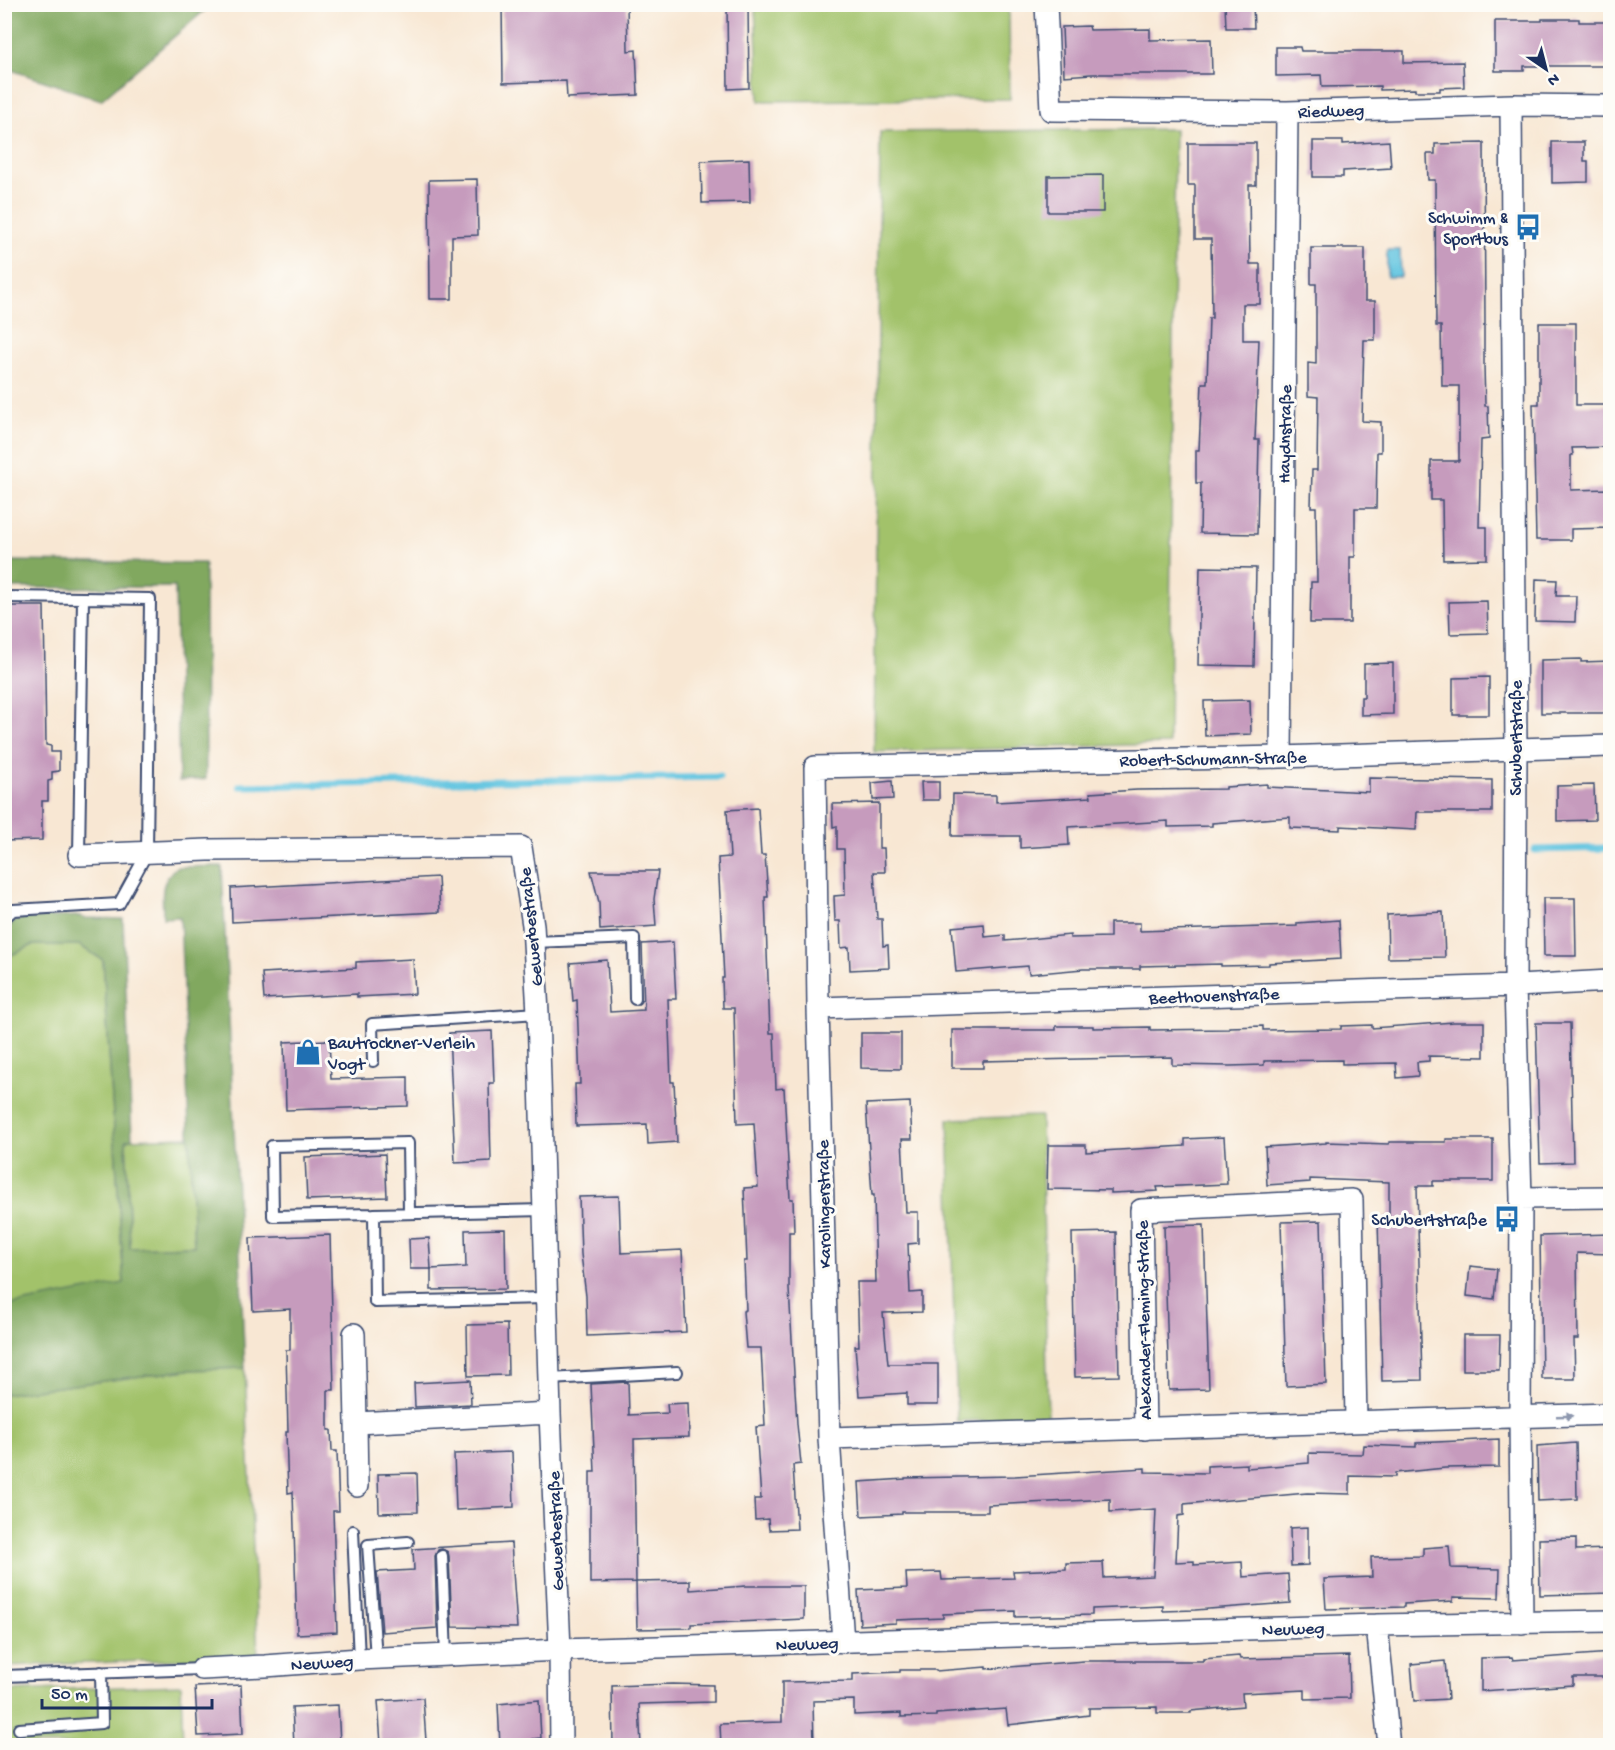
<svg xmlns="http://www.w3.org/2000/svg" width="1615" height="1750" viewBox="0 0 1615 1750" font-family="'Gochi Hand',sans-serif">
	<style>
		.green { fill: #a2c26a; stroke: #5e7864; stroke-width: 1.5 }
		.forest { fill: #81a85e; stroke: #4e6c5e; stroke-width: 1.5 }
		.water { fill: #62c5e0; stroke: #3e7a9f; stroke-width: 1.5 }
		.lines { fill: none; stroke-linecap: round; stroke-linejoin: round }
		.stream { stroke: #62c5e0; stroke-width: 7 }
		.building { fill: #c69bbd }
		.service-casing { stroke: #3c4b70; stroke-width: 14 }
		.minor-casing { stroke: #3c4b70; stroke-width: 24 }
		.service { stroke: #fff; stroke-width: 10 }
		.minor { stroke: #fff; stroke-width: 21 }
		.oneway { fill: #8d97ae }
		.labels { text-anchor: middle; stroke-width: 6; stroke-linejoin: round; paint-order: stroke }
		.street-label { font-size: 18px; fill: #1b2f5e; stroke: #fdfcf7 }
		.poi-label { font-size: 18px; fill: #1b2f5e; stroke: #fdfcf7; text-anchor: end }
	</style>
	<rect width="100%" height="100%" fill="#fdfcf7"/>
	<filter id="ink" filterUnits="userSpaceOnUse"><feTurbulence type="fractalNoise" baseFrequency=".0167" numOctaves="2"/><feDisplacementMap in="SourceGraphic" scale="12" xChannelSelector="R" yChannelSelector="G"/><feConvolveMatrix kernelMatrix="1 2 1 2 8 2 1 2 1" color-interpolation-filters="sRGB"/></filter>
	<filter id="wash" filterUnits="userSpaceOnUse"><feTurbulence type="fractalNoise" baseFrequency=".008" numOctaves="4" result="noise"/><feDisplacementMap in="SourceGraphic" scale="24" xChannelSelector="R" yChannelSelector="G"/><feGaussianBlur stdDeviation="1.35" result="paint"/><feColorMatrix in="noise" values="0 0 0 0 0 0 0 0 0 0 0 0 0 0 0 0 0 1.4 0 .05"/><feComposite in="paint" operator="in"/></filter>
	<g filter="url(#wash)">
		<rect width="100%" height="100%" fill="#f8e7d3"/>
		<path class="green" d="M755 5H1009L1010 99 759 101Z
			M1175 129 1169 744 874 752 880 132Z
			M33 945H79L103 960 124 1284 5 1306 4 958Z
			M1041 1116 1048 1418 957 1421 948 1119Z
			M190 1137 194 1246 130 1248 126 1139Z
			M245 1368 258 1657 5 1666 4 1394 187 1370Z
			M181 1685 183 1745H5L4 1691Z"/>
		<path class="forest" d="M5 4H211V5L101 100 5 68Z
			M5 561 205 563 206 779 179 781 175 587 5 588Z
			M222 866 245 1368 187 1370 5 1394V1306L124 1283 103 960 79 945H33L5 958V930L14 922 22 918 81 916 83 918 123 919 132 1139 126 1140 130 1248 194 1246 180 917 163 918C163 895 158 884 176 867Z"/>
		<path class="water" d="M1387 250H1400L1401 277H1387Z"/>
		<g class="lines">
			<path class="stream" d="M240 786 719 777
				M1535 850 1610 848"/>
		</g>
		<g id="blocks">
			<path class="building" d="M502 4H627L628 51 636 50 638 95 567 98 566 81 503 83Z
				M727 4H748L749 88 728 89Z
				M1225 4H1253L1254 28H1226Z
				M1542 19H1579V22H1611V66H1524V71H1495V21H1542Z
				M1089 26 1090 30 1150 29V40L1211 39 1212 74H1091L1064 76 1062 27Z
				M1276 47H1300L1301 51H1404V63L1463 62 1464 87 1440 88V91H1415V89L1380 90V86L1322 87 1321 75 1276 76Z
				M1313 141H1343V144L1389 141 1391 168 1343 171V177H1313Z
				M1552 142H1584V161H1588V182L1552 183Z
				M1188 143H1256V185H1249L1250 264H1260V304H1243V340H1259L1255 440H1259L1257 534 1200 533 1201 483H1196V450H1199L1202 383H1207L1209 318H1212L1211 239H1195V185H1188Z
				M1484 143 1485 325H1484V365L1485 406H1488L1489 439 1481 440 1479 527H1487V559L1443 560 1442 500H1431V461H1459V386H1442L1441 326H1436L1435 180H1428L1427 154H1435V144Z
				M749 159 750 202 702 203 701 161Z
				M1103 175V212H1048V176Z
				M477 179 478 235 452 236V299H430L429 180Z
				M1311 248H1365V301H1375V340H1364L1362 421 1381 422V452H1377L1376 508H1355V557H1350V623H1310L1311 582H1317L1316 507H1311L1312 470H1317L1318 397 1308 396V363L1316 364V284H1311Z
				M1539 323H1576V405H1611V447L1572 448 1573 455H1571V490L1611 489V528L1571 529V540H1536L1533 404H1539Z
				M1200 567 1256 568 1254 666 1198 665Z
				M1536 579 1557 580 1556 596H1576L1575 622 1535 621Z
				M1487 601 1488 633 1450 634 1449 602Z
				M4 606H44L46 745 51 746V752H59V771L52 772V780L48 781V801H42V840L4 841Z
				M1581 659V662L1611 661V713H1541V660Z
				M1393 663V714L1361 715V697H1364V664Z
				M1489 677V715H1453V678Z
				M1250 700 1251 734 1205 736 1204 701Z
				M1369 778 1492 780V812H1417L1416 830 1340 826V830L1290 828V817L1212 823V826L1168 827V821L1068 827 1069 845 1020 848V836H952L953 794 996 795V802L1091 797 1090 793 1137 790 1226 789V787L1267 784V787L1369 792Z
				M892 781 893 799 873 800 872 783Z
				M921 782H939V800H922Z
				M1594 785 1595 820 1557 821V786Z
				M879 803V848H884L885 872H874L877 919H882L883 946 888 945 889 968 850 970 849 947 841 948 840 921H835L834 896 845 895 844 849H837V826L833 827 832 804Z
				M758 808 761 855H765L768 897H765L770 1033H774L776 1089 784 1088 790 1199H793L794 1232H789V1289L797 1424 801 1464 793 1465 797 1529 769 1530 768 1519 755 1520 754 1499H761L756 1427 765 1426 761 1348H746L743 1311 746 1310 744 1261H747L744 1188 758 1187 754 1123 737 1124 734 1008H723L722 978H724L718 858 730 857 727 810Z
				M591 871H658L654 899 656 926 600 930 599 902Z
				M438 877 440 912 232 922 231 888Z
				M1543 898H1575L1576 956H1544Z
				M1443 912 1445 957 1388 958 1387 915Z
				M1339 920 1341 959 1269 963V965L1221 966V964L1140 966V969H1083L1029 974 1028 966 956 972 952 927 984 924 985 937 1005 935V941L1070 935V938L1110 937V923H1140V931L1297 926V923Z
				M673 942 676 999H668L671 1082H674L677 1142 648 1144 647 1124 576 1126 575 1084H580L577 1000 573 1001 570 963 607 960 610 1012 644 1010 642 944Z
				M413 959 415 994 357 997V994L264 999 262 973 356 968V962Z
				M1454 1022H1484V1057L1429 1056V1061L1417 1062 1418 1076 1397 1078 1396 1063 1342 1064V1060L1264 1061V1065L1230 1066 1172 1065V1057L983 1061V1068H952V1030H1056V1026H1093V1028L1150 1027V1030L1229 1029V1027L1263 1026V1030L1341 1029V1026L1372 1025V1028Z
				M1536 1023H1570L1573 1162 1540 1163Z
				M492 1031 494 1083H489L491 1161 455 1163 449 1033Z
				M861 1033H901V1069L861 1068Z
				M329 1040 331 1079 408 1077V1106L286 1110 284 1042Z
				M910 1102 912 1139H902L906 1212H918V1243L908 1244 910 1293 922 1292V1312L883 1313 888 1364H938V1405H907V1393L859 1396 855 1346H859L857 1282H876L874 1195H872L866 1104Z
				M1224 1137 1227 1184 1157 1187 1158 1191 1111 1193V1190L1047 1189 1048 1145H1086V1152L1185 1146V1139Z
				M1446 1139H1493V1181H1433V1186H1417L1422 1380 1382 1381 1378 1218 1389 1217V1182L1310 1179V1182L1267 1185 1265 1147 1326 1143V1142L1389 1144V1142H1446Z
				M385 1154 387 1197 307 1200 305 1157Z
				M619 1196 621 1253 682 1250 686 1332 587 1336 586 1296 581 1254 579 1197Z
				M1321 1221 1326 1384 1286 1386 1281 1222Z
				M1204 1225 1209 1389 1169 1390 1164 1226Z
				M505 1229 506 1289 431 1290V1269L466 1267 465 1230Z
				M1116 1232 1119 1376 1075 1377 1072 1233Z
				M1611 1234V1254L1577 1253 1578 1339H1574L1575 1379H1542L1540 1236Z
				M330 1235 334 1390H328V1430H331L332 1451H337L339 1511H333L337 1632 297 1634 293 1492 288 1493 286 1432H288L286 1350H290V1309L253 1311 250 1238Z
				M429 1238 431 1269H410L409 1239Z
				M1470 1266 1497 1269 1494 1299 1467 1296Z
				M507 1324 508 1375 468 1376 467 1325Z
				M1463 1335H1500L1499 1370H1463Z
				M470 1380 471 1404 415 1407 414 1383Z
				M628 1382 629 1415 668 1413 667 1404 688 1403 689 1437 634 1439 636 1582 590 1583V1472H595L591 1384Z
				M1499 1439V1467L1445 1468 1395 1473V1477L1350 1476V1494L1307 1493 1184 1504V1515L1178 1516 1176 1562 1194 1561V1565L1242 1562 1243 1577 1288 1574 1290 1603 1195 1610 1163 1611V1606L1092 1609V1615L1015 1617V1611L943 1614V1618L896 1620V1623L860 1625 858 1590 907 1588 906 1573 941 1572 942 1580 1014 1578 1013 1571 1066 1569V1563L1103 1562 1104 1578 1153 1576 1156 1509 1110 1512V1499L988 1505V1512H902V1514L861 1516 859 1482 905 1479V1478L1015 1476 1145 1468V1472L1207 1473V1466L1247 1464V1468L1309 1463V1453L1363 1454 1364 1445 1416 1447V1443Z
				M1576 1443 1577 1499 1538 1501 1537 1446Z
				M512 1452 514 1507 456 1510 454 1454Z
				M417 1473 418 1512 379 1513 378 1474Z
				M1308 1527V1565L1291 1566 1290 1528Z
				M1576 1538V1550L1611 1549V1593L1540 1595 1539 1539Z
				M511 1543 517 1628 452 1627 449 1556 448 1552 442 1549 438 1550 435 1556 437 1628 382 1632 377 1572 414 1570 413 1549Z
				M1449 1546 1451 1568 1500 1569 1499 1598 1453 1597V1601L1404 1604V1607L1326 1609 1324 1579 1372 1577 1371 1557 1423 1556V1548Z
				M690 1581V1590L746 1586H804V1619L691 1624V1628L637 1629 636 1582Z
				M1611 1653V1677H1573V1685L1481 1691V1658L1512 1657 1513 1660Z
				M1239 1656 1240 1659 1349 1656 1350 1698 1305 1699V1690L1242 1693 1243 1706 1191 1711V1713H1157V1707L1089 1708V1715L1008 1725 1006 1709 936 1714V1716L901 1717V1713L854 1715V1700L813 1701 814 1746H721L720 1724 782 1722V1682L853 1681V1674L900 1672V1670H936V1671L986 1667V1669L1084 1661H1203V1659Z
				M1445 1661 1448 1699 1414 1701 1411 1664Z
				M672 1684 713 1685V1702L639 1704 641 1746H613L612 1686Z
				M241 1685 243 1734 198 1736 195 1687Z
				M423 1698 426 1741 381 1744 378 1701Z
				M539 1700 541 1738 533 1739 534 1746H500L498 1704Z
				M338 1705 340 1743 294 1745 292 1707Z"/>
		</g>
	</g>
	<g filter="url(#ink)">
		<use href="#blocks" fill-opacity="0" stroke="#3c4b70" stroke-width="1.5"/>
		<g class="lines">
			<g class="service-casing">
				<path id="service" d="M4 597 83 598
					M4 918 13 910 119 904 147 853 150 599 83 598 79 855
					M534 942 634 938 635 999
					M373 1061 372 1024 538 1013
					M409 1213 408 1143 272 1146 273 1216 374 1214 375 1302 546 1298
					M374 1214 544 1210
					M549 1379 677 1372
					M353 1531 359 1659
					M442 1556 446 1655
					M376 1658 368 1545 408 1542
					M4 1676 202 1669
					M19 1729 102 1723 101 1672"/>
			</g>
			<g class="minor-casing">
				<path id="minor" d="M1046 4 1051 110 1287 112 1511 105 1610 106
					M1511 105 1516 749 1515 986 1521 1198 1520 1417 1522 1623
					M1281 757 1287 112
					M79 855 208 850 521 847 533 925 538 1013 550 1413 560 1650 561 1746
					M818 1008 1515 986 1610 981
					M1521 1198 1610 1197
					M354 1334 356 1423
					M1145 1429 1141 1210 1352 1200 1356 1421
					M829 1438 1610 1414
					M357 1486 356 1423 550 1413
					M1377 1625 1389 1746
					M843 1642 829 1438 818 1008 815 767 1281 757 1610 746
					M202 1669 265 1666 359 1659 560 1650 1377 1625 1610 1621"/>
			</g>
			<use href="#service" class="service"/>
			<use href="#minor" class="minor"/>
		</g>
		<defs><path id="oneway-solid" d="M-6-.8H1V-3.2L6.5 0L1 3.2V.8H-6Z" transform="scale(1.5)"/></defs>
		<use class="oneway" href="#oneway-solid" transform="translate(1565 1416) rotate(-2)"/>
	</g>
	<defs>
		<g id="bus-bare" transform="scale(2.07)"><path d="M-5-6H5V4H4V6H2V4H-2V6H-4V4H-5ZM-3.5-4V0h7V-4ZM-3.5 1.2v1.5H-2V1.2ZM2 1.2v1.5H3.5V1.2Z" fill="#1f6fb2" stroke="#fdfcf7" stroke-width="2.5" paint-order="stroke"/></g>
		<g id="shop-bare" transform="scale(2.07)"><path d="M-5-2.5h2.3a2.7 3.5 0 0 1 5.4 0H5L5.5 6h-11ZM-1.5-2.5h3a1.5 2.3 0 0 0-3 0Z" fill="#1f6fb2" stroke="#fdfcf7" stroke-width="2.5" paint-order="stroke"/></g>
	</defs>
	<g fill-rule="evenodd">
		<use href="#bus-bare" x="1528" y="227"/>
		<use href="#shop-bare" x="308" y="1052"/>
		<use href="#bus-bare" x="1507" y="1219"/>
	</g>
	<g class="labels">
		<g class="street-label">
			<text transform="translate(1331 110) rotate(-2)" y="6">Riedweg</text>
			<text transform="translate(1284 434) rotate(-89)" y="6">Haydnstraße</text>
			<text transform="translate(1515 738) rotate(-90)" y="6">Schubertstraße</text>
			<text transform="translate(1213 758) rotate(-1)" y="6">Robert-Schumann-Straße</text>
			<text transform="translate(530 927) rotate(-96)" y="6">Gewerbestraße</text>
			<text transform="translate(1214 995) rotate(-2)" y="6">Beethovenstraße</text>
			<text transform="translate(823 1204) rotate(-91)" y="6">Karolingerstraße</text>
			<text transform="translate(1143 1320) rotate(-91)" y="6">Alexander-Fleming-Straße</text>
			<text transform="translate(555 1531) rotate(-92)" y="6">Gewerbestraße</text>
			<text transform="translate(1293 1628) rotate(-2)" y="6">Neuweg</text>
			<text transform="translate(807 1643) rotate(-2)" y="6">Neuweg</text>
			<text transform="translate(322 1662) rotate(-4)" y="6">Neuweg</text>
		</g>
		<g class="poi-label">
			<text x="1508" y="223">Schwimm &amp;<tspan x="1508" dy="21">Sportbus</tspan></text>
			<text x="328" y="1048" text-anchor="start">Bautrockner-Verleih<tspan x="328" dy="21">Vogt</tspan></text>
			<text x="1487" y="1225">Schubertstraße</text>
		</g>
	</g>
	<rect width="1615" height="1750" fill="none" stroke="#fdfcf7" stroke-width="24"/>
	<g transform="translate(1546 69) rotate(145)" stroke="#fdfcf7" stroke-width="4.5" paint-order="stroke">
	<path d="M0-4.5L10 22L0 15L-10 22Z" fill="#1b2f5e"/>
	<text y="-9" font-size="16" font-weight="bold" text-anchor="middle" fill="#1b2f5e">N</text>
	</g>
	<path d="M42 1699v9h170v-9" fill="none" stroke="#1b2f5e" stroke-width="3"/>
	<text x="51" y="1699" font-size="18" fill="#1b2f5e" stroke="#fdfcf7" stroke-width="4.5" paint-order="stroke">50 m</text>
</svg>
